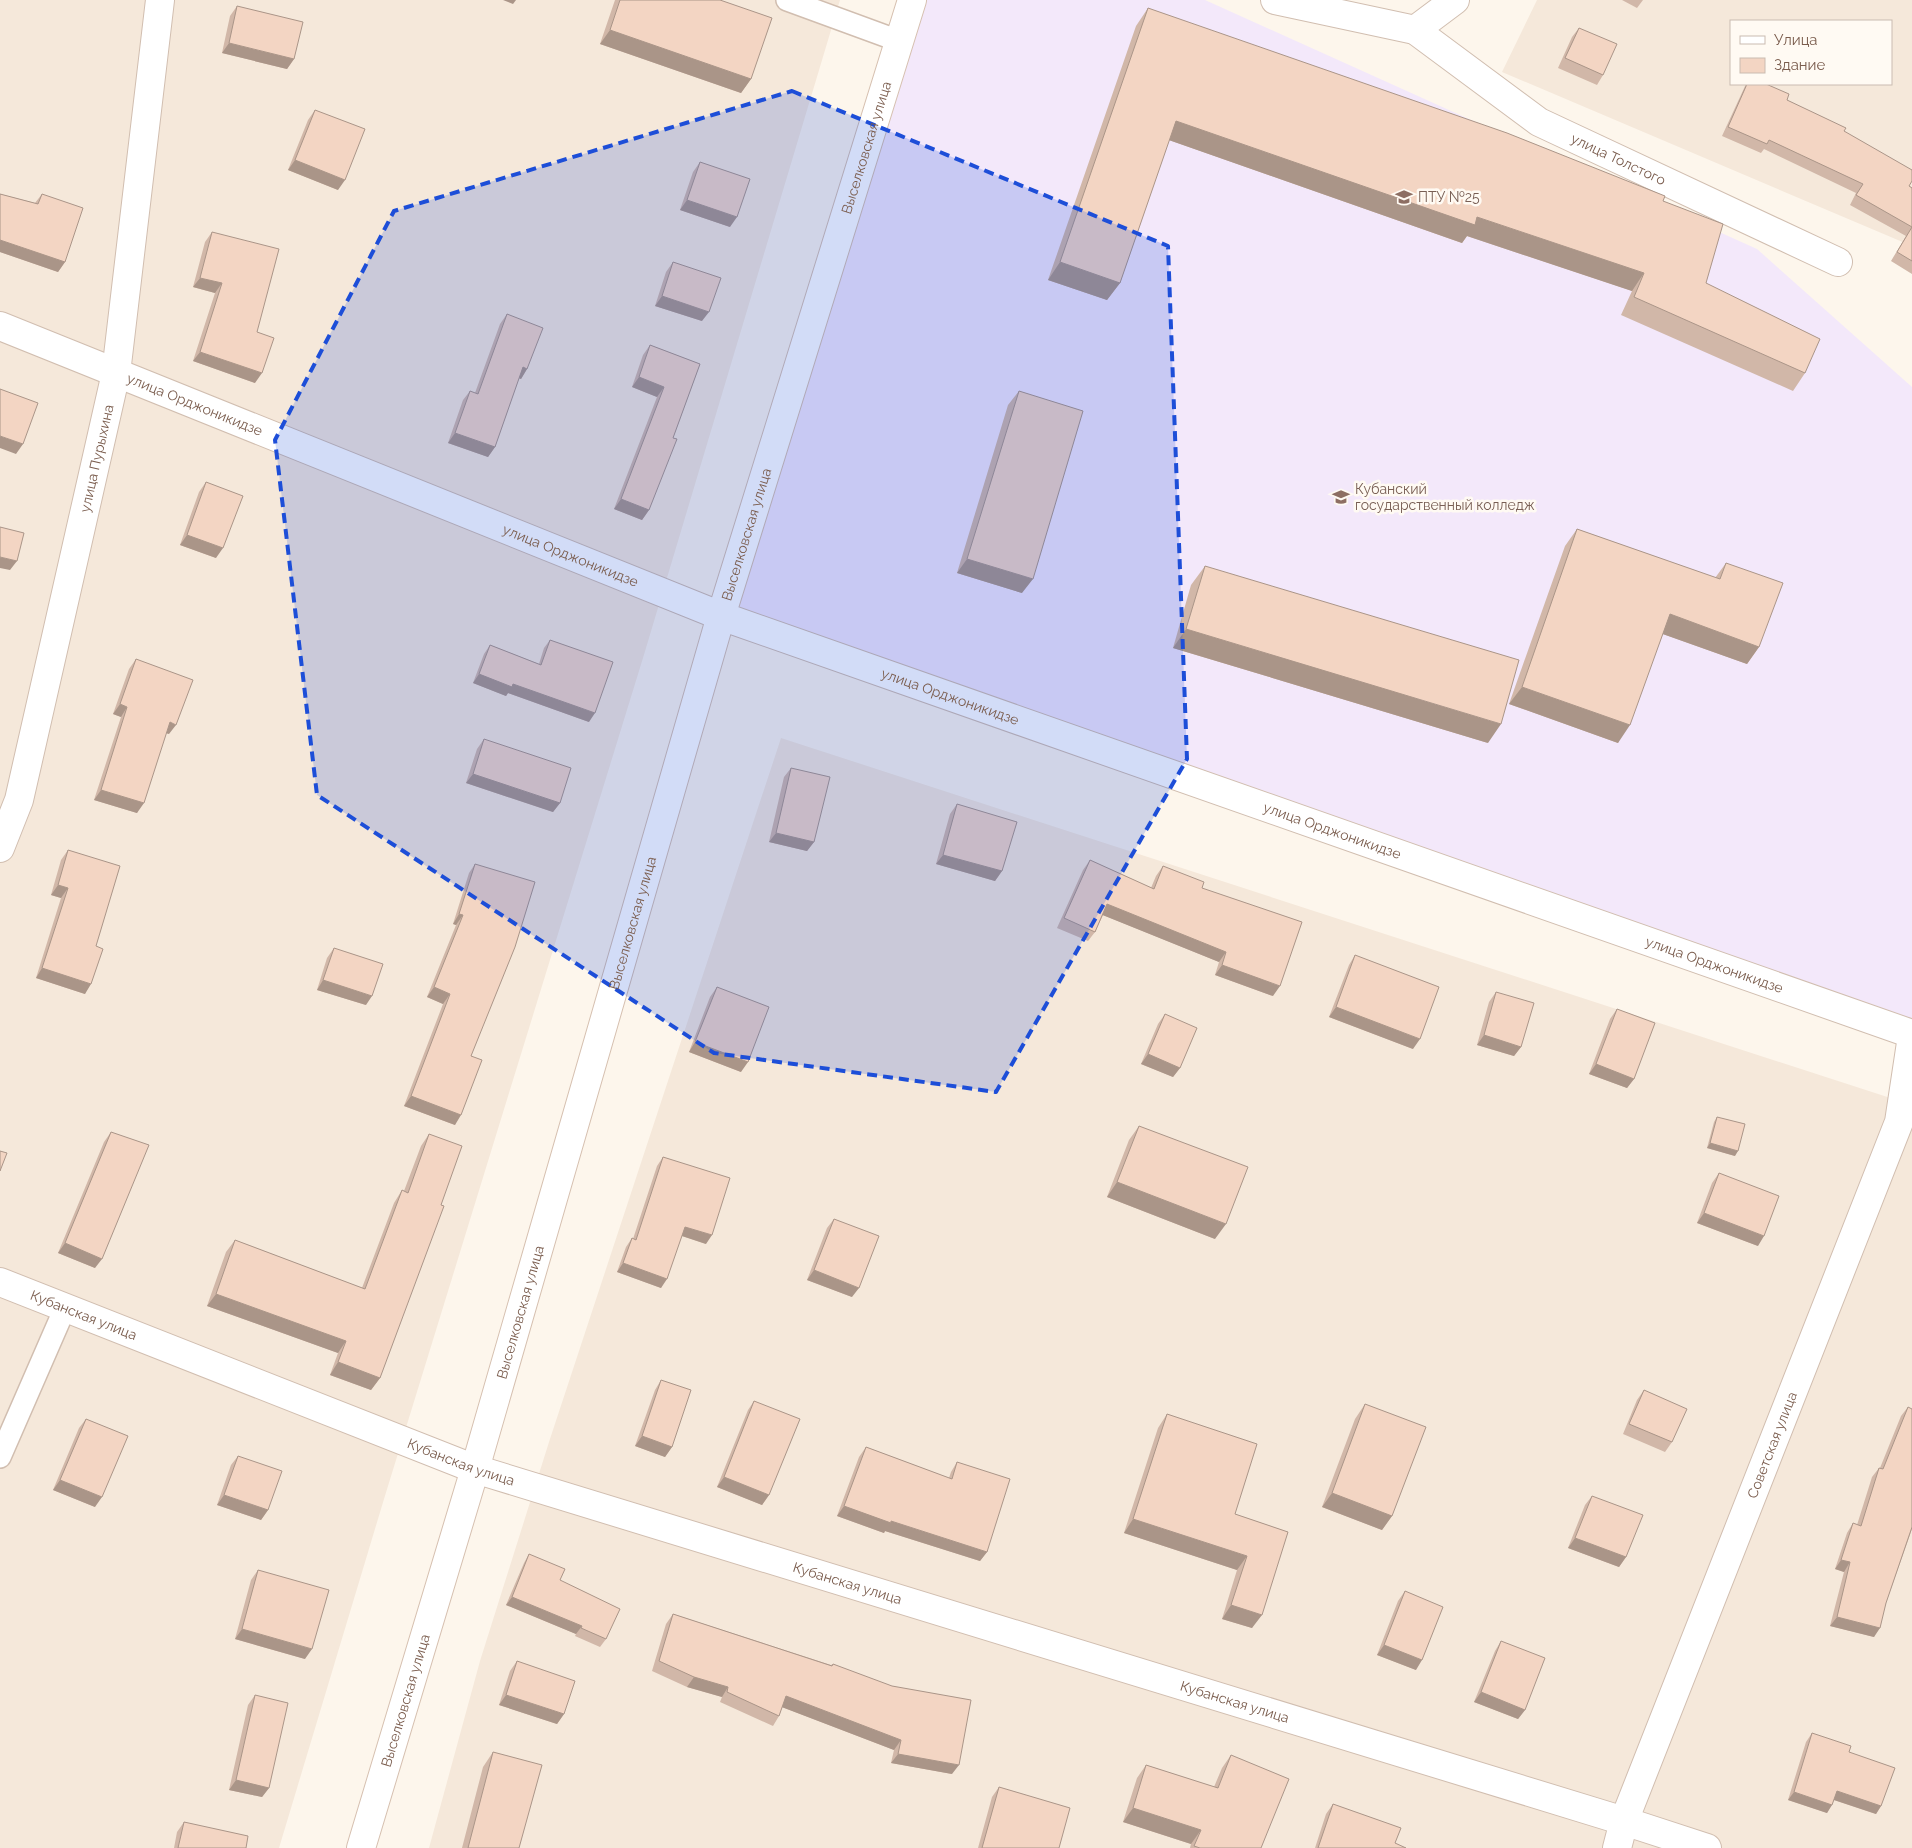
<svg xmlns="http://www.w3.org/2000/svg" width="1912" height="1848" viewBox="0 0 1912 1848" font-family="Raleway,sans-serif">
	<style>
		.residential { fill: #f5e8da; fill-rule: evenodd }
		.education { fill: #f3e8fa }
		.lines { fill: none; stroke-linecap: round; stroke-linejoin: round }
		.lane-casing { stroke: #d1beb0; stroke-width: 24 }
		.street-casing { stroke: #d1beb0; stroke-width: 30 }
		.secondary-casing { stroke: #d6c0b0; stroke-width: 30 }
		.lane { stroke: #fff; stroke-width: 21 }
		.street { stroke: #fff; stroke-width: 28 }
		.secondary { stroke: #fff; stroke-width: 28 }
		.wall { fill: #d1b7a8 }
		.shaded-wall { fill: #aa9588 }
		.building { fill: #f3d5c3; stroke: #aa9588 }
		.marked { fill: #1d4ed8; fill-opacity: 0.2; stroke: #1d4ed8; stroke-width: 4; stroke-dasharray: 10 6; stroke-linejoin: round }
		.labels { text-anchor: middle; stroke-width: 5; stroke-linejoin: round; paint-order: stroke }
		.street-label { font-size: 14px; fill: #7a5c4d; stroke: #fffaf3 }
		.education-label { font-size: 14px; fill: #785e54; stroke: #fffaf3; text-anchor: start }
	</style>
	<rect width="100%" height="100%" fill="#fdf6ec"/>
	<path class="residential" d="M0 0H840L643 658 384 1499 279 1848H0Z
		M1537 0H1912V246L1502 72ZM1731 21H1891V84H1731Z
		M781 738 1912 1105V1848H429L480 1661 549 1442Z"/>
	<path class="education" d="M925 0H1205L1757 249 1912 387V1017L1908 1026 737 607Z"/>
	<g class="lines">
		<g class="lane-casing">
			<path id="lane" d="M787 0 899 41
				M0 1457 65 1308"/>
		</g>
		<g class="street-casing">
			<g id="street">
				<path d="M1275 0 1415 30 1455 0"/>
				<path id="s1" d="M1415 30 1539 122 1838 262"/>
				<path id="s2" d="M0 326 721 616 1912 1034"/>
				<path id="s3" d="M0 848 19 800 116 373 160 0"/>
				<path id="s4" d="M0 1282 475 1469 1624 1821 1707 1848"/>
				<path id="s5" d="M1617 1848 1624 1821 1899 1122 1912 1036"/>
			</g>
		</g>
		<g class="secondary-casing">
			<g id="secondary">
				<path id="s6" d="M361 1848 475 1469 721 616 912 0"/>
			</g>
		</g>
		<use href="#lane" class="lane"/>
		<use href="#street" class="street"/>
		<use href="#secondary" class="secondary"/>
	</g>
	<path class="wall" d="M615 0H720L751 79 741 93 600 44Z
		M1622 0H1643L1637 8Z
		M237 6 294 59 287 69 222 53 230 16Z
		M1148 8 1663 201 1706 283 1805 373 1793 391 1621 315 1632 291 1467 236 1462 243 1169 140 1120 283 1107 300 1048 280 1136 26Z
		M1579 28 1603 75 1597 85 1558 68 1572 37Z
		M1746 84H1766L1787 100 1844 131 1912 188V274L1891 261 1906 236 1850 205 1856 193 1764 149 1761 153 1722 136Z
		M315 110 338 190 288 170 308 120Z
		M700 162 730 227 680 210 693 172Z
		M0 194 35 203 42 194 65 262 58 272 0 252Z
		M212 232 257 332 255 383 193 361 215 293 193 287 205 242Z
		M673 262 702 321 655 306 666 272Z
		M507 314 527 369 521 379 519 378 495 447 488 457 448 443 463 400 470 391 475 393 500 324Z
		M650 345 700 364 673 438 649 510 642 520 614 509 657 397 632 387 643 355Z
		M1019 391 1022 593 957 573 1008 405Z
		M206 482 216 558 180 545 199 492Z
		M1577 529 1715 578 1726 563 1759 647 1747 664 1663 634 1618 743 1509 704 1565 546Z
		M1205 566 1488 743 1173 648 1191 585Z
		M550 640 589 722 508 693 506 696 473 683 484 654 490 645 539 664 544 648Z
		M136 659 169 734 166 733 137 813 94 800 121 717 113 714 129 669Z
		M484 739 560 803 553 812 466 783 477 749Z
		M791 768 814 842 807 851 769 842 784 777Z
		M957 804 1002 871 995 881 936 864 950 814Z
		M68 850 96 946 85 994 36 978 61 898 51 895 61 860Z
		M1090 860 1151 888 1156 876 1163 866 1202 888 1273 996 1215 975 1219 962 1103 915 1095 932 1088 941 1057 928 1083 870Z
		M475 864 471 1056 455 1125 404 1106 443 1004 427 997 456 925 453 924 469 873Z
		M334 948 366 1005 317 990 327 958Z
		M1355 955 1413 1049 1329 1017 1349 965Z
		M717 987 741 1072 689 1052 710 997Z
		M1496 992 1521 1047 1514 1056 1477 1045 1489 1002Z
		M1617 1009 1634 1079 1627 1088 1589 1074 1610 1019Z
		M1165 1014 1180 1068 1173 1077 1141 1064 1158 1024Z
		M1717 1117 1735 1156 1707 1148 1714 1122Z
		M1139 1126 1215 1239 1107 1197 1129 1140Z
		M111 1132 95 1268 58 1253 104 1142Z
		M429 1134 441 1205 380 1378 371 1390 330 1375 338 1353 207 1306 226 1252 235 1240 362 1288 394 1203 402 1190 404 1191 421 1146Z
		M663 1157 706 1244 682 1236 661 1288 617 1272 626 1247 632 1238 633 1239 657 1166Z
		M1719 1173 1758 1246 1697 1223 1712 1183Z
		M834 1219 852 1297 807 1280 827 1228Z
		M661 1380 672 1447 665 1457 635 1446 655 1390Z
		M1644 1390 1672 1442 1665 1452 1623 1434 1637 1400Z
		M754 1401 769 1495 762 1505 717 1487 748 1410Z
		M1365 1404 1392 1516 1382 1530 1322 1507 1355 1419Z
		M1908 1407 1912 1529 1874 1637 1830 1626 1844 1572 1835 1569 1847 1533 1853 1523 1857 1525 1872 1477 1879 1468H1880L1901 1416Z
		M1167 1414 1235 1514 1288 1532 1252 1628 1222 1619 1237 1570 1124 1533 1158 1428Z
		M86 1419 95 1507 53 1490 79 1428Z
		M866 1447 949 1478 951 1472 957 1462 987 1552 980 1561 885 1531 884 1533 837 1516 859 1457Z
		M238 1456 268 1510 261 1520 217 1505 231 1465Z
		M1592 1496 1626 1557 1619 1567 1568 1548 1585 1505Z
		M529 1554 606 1639 600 1647 575 1636 576 1634 506 1605 524 1563Z
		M258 1570 305 1659 235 1639 251 1580Z
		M1405 1591 1416 1670 1377 1655 1398 1601Z
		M673 1614 831 1665 833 1664 952 1774 891 1763 894 1750 782 1707 779 1716 773 1726 720 1702 722 1697 687 1687 652 1671 666 1624Z
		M1501 1641 1525 1710 1518 1719 1474 1702 1495 1651Z
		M517 1661 564 1714 557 1724 499 1705 510 1671Z
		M255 1695 269 1788 262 1797 229 1790 248 1705Z
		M1812 1733 1849 1752 1881 1806 1876 1814 1834 1800 1827 1813 1788 1800 1806 1742Z
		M493 1752 519 1848H462L483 1767Z
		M1231 1755 1261 1848H1190L1191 1844 1123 1822 1137 1778 1146 1765 1214 1787 1222 1768Z
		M999 1787 1059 1848H978L992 1797Z
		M1333 1804 1395 1843 1406 1848H1315L1326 1814Z
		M184 1822 246 1848H174L177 1832Z"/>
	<path class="shaded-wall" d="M503 0H516L513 4Z
		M610 30 751 79 741 93 600 44Z
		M229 43 294 59 287 69 222 53Z
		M1176 121 1477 217 1644 273 1632 291 1467 236 1462 243 1163 138Z
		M295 160 345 180 338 190 288 170Z
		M687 200 737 217 730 227 680 210Z
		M0 240 65 262 58 272 0 252Z
		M1060 262 1120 283 1107 300 1048 280Z
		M200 278 222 283 215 293 193 287Z
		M662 296 709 312 702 321 655 306Z
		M200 352 262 373 255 383 193 361Z
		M523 367 527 369 521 379 516 377Z
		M639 377 664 387 657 397 632 387Z
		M455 433 495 447 488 457 448 443Z
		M0 436 23 444 16 454 0 448Z
		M621 499 649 510 642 520 614 509Z
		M187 535 223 548 216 558 180 545Z
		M0 557 17 561 10 570 0 568Z
		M967 559 1033 579 1022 593 957 573Z
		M1670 614 1759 647 1747 664 1657 632Z
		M1186 629 1501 724 1488 743 1173 648Z
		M479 674 513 684 595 713 589 722 508 693 506 696 473 683Z
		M1522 687 1630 725 1618 743 1509 704Z
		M120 704 127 707 121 717 113 714Z
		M170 722 176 725 169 734 163 732Z
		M473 774 560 803 553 812 466 783Z
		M101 790 144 803 137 813 94 800Z
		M776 833 814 842 807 851 769 842Z
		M943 855 1002 871 995 881 936 864Z
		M58 885 68 888 61 898 51 895Z
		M1107 904 1226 952 1219 962 1100 914Z
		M459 914 463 915 456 925 453 924Z
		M1222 965 1280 986 1273 996 1215 975Z
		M42 968 91 984 85 994 36 978Z
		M323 980 372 996 366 1005 317 990Z
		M434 987 450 994 443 1004 427 997Z
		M1336 1007 1420 1039 1413 1049 1329 1017Z
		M1484 1035 1521 1047 1514 1056 1477 1045Z
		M695 1042 748 1062 741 1072 689 1052Z
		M1148 1054 1180 1068 1173 1077 1141 1064Z
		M1596 1064 1634 1079 1627 1088 1589 1074Z
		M411 1096 461 1115 455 1125 404 1106Z
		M1710 1143 1738 1151 1735 1156 1707 1148Z
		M1117 1182 1226 1224 1215 1239 1107 1197Z
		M1704 1213 1764 1236 1758 1246 1697 1223Z
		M685 1227 712 1235 706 1244 679 1235Z
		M65 1243 102 1259 95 1268 58 1253Z
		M623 1263 667 1279 661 1288 617 1272Z
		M814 1270 859 1288 852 1297 807 1280Z
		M216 1294 346 1341 338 1353 207 1306Z
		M338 1362 380 1378 371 1390 330 1375Z
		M642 1436 672 1447 665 1457 635 1446Z
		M724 1477 769 1495 762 1505 717 1487Z
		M60 1480 102 1497 95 1507 53 1490Z
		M1332 1493 1392 1516 1382 1530 1322 1507Z
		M224 1495 268 1510 261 1520 217 1505Z
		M844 1506 987 1552 980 1561 885 1531 884 1533 837 1516Z
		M1133 1519 1247 1556 1237 1570 1124 1533Z
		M1575 1538 1626 1557 1619 1567 1568 1548Z
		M1841 1560 1850 1562 1844 1572 1835 1569Z
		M512 1597 582 1626 576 1634 506 1605Z
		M1231 1605 1262 1615 1252 1628 1222 1619Z
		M1837 1617 1880 1628 1874 1637 1830 1626Z
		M242 1629 312 1649 305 1659 235 1639Z
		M1384 1645 1422 1660 1416 1670 1377 1655Z
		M694 1677 728 1687 722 1697 687 1687Z
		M1481 1692 1525 1710 1518 1719 1474 1702Z
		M506 1695 564 1714 557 1724 499 1705Z
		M786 1696 901 1740 894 1750 779 1706Z
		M898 1754 959 1765 952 1774 891 1763Z
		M236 1780 269 1788 262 1797 229 1790Z
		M1837 1791 1881 1806 1876 1814 1831 1799Z
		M1794 1792 1832 1805 1827 1813 1788 1800Z
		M1133 1808 1201 1830 1191 1844 1123 1822Z"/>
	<path class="building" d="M620 0H720L772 18 751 79 610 30Z
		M237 6 303 22 294 59 229 43Z
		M1148 8 1507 133 1665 196 1663 201 1723 224 1706 283 1820 339 1805 373 1634 297 1644 273 1477 217 1475 225 1176 121 1120 283 1060 262Z
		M1579 28 1617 44 1603 75 1565 58Z
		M1747 84H1766L1789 94 1787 100 1846 128 1844 131 1912 170V181L1909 186 1912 188V227L1856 195 1863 184 1769 140 1767 144 1728 127Z
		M315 110 365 129 345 180 295 160Z
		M700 162 750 179 737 217 687 200Z
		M0 194 38 204 42 194 83 208 65 262 0 240Z
		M1912 227V261L1897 252Z
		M212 232 279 249 257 332 274 338 262 373 200 352 222 283 200 278Z
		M673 262 721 278 709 312 662 296Z
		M507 314 543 328 527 369 523 367 495 447 455 433 470 391 478 394Z
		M650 345 700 364 673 438 677 439 649 510 621 499 664 387 639 377Z
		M0 389 38 403 23 444 0 436Z
		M1019 391 1083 411 1033 579 967 559Z
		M206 482 243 496 223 548 187 535Z
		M0 527 24 533 17 561 0 557Z
		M1577 529 1720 579 1726 563 1783 583 1759 647 1670 614 1630 725 1522 687Z
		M1205 566 1519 660 1501 724 1186 629Z
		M550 640 613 662 595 713 513 684 512 687 479 674 490 645 541 665Z
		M136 659 193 680 176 725 170 722 144 803 101 790 127 707 120 704Z
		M484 739 571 768 560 803 473 774Z
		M791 768 830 777 814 842 776 833Z
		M957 804 1017 822 1002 871 943 855Z
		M68 850 120 866 96 946 103 949 91 984 42 968 68 888 58 885Z
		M1090 860 1154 889 1163 866 1204 882 1202 888 1302 922 1280 986 1222 965 1226 952 1107 904 1095 932 1064 918Z
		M475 864 535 882 515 947 471 1056 482 1060 461 1115 411 1096 450 994 434 987 463 915 459 914Z
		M334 948 383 964 372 996 323 980Z
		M1355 955 1439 987 1420 1039 1336 1007Z
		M717 987 769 1007 748 1062 695 1042Z
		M1496 992 1534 1003 1521 1047 1484 1035Z
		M1617 1009 1655 1023 1634 1079 1596 1064Z
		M1165 1014 1197 1028 1180 1068 1148 1054Z
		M1717 1117 1745 1124 1738 1151 1710 1143Z
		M1139 1126 1248 1167 1226 1224 1117 1182Z
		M111 1132 149 1145 102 1259 65 1243Z
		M429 1134 462 1146 441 1205 444 1206 380 1378 338 1362 346 1341 216 1294 235 1240 365 1289 402 1190 408 1193Z
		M0 1151 7 1153 0 1171Z
		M663 1157 730 1178 712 1235 685 1227 667 1279 623 1263 632 1238 636 1240Z
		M1719 1173 1779 1196 1764 1236 1704 1213Z
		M834 1219 879 1236 859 1288 814 1270Z
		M661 1380 691 1390 672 1447 642 1436Z
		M1644 1390 1687 1409 1672 1442 1629 1424Z
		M754 1401 800 1419 769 1495 724 1477Z
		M1365 1404 1426 1427 1392 1516 1332 1493Z
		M1908 1407 1912 1409V1527L1886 1603 1880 1628 1837 1617 1850 1562 1841 1560 1853 1523 1861 1526 1879 1468 1883 1469Z
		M1167 1414 1257 1444 1235 1514 1288 1532 1262 1615 1231 1605 1247 1556 1133 1519Z
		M86 1419 128 1436 102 1497 60 1480Z
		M866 1447 952 1479 957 1462 1010 1479 987 1552 891 1521V1523L844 1506Z
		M238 1456 282 1471 268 1510 224 1495Z
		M1592 1496 1643 1515 1626 1557 1575 1538Z
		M529 1554 565 1569 560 1580 620 1609 606 1639 581 1628 582 1626 512 1597Z
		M258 1570 329 1590 312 1649 242 1629Z
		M1405 1591 1443 1607 1422 1660 1384 1645Z
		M673 1614 832 1666 833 1664 892 1686 971 1700 959 1765 898 1754 901 1740 786 1696 779 1716 727 1692 728 1687 694 1677 659 1661Z
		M1501 1641 1545 1658 1525 1710 1481 1692Z
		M517 1661 575 1681 564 1714 506 1695Z
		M255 1695 288 1703 269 1788 236 1780Z
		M1812 1733 1851 1746 1849 1752 1895 1768 1881 1806 1837 1791 1832 1805 1794 1792Z
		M493 1752 542 1765 519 1848H468Z
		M1231 1755 1289 1779 1261 1848H1200L1194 1846 1201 1830 1133 1808 1146 1765 1218 1788Z
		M999 1787 1070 1808 1059 1848H982Z
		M1333 1804 1401 1828 1395 1843 1406 1848H1318Z
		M184 1822 248 1836 246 1848H178Z"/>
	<path class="marked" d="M792 91 1168 246 1187 759 996 1092 714 1053 317 795 275 440 394 211Z"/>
	<defs>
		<g id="university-bare" transform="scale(1.35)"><path d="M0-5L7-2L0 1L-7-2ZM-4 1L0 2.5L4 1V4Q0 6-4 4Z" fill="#8d6e63" stroke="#fffaf3" stroke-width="2.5" paint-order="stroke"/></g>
	</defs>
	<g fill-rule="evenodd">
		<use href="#university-bare" x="1404" y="197"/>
		<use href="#university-bare" x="1341" y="497"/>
	</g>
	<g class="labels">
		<g class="street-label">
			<text dy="5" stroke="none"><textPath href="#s6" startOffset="1774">Выселковская улица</textPath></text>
			<text dy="5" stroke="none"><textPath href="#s1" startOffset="242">улица Толстого</textPath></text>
			<text dy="5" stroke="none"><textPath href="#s2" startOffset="210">улица Орджоникидзе</textPath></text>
			<text dy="5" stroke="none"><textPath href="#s3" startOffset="402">улица Пурыхина</textPath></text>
			<text dy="5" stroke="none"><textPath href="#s6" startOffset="1369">Выселковская улица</textPath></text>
			<text dy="5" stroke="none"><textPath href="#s2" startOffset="615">улица Орджоникидзе</textPath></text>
			<text dy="5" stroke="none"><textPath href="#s2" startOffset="1020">улица Орджоникидзе</textPath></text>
			<text dy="5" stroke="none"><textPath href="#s2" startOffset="1425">улица Орджоникидзе</textPath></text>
			<text dy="5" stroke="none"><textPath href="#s6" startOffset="964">Выселковская улица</textPath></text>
			<text dy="5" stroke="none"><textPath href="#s2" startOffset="1830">улица Орджоникидзе</textPath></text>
			<text dy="5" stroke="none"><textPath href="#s6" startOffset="559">Выселковская улица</textPath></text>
			<text dy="5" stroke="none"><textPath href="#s4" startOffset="90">Кубанская улица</textPath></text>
			<text dy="5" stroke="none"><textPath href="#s5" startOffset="432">Советская улица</textPath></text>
			<text dy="5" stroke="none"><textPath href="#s4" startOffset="495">Кубанская улица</textPath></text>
			<text dy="5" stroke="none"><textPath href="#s4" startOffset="900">Кубанская улица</textPath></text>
			<text dy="5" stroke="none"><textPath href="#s6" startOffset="154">Выселковская улица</textPath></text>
			<text dy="5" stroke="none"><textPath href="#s4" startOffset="1305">Кубанская улица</textPath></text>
		</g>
		<g class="education-label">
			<text x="1418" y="202">ПТУ №25</text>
			<text x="1355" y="494">Кубанский<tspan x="1355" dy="16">государственный колледж</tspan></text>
		</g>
	</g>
	<rect x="1730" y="20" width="162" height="65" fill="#fffaf3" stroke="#cabbb1"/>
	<rect x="1740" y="36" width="25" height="8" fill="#ffffff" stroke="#cabbb1"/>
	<text x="1774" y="45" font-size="15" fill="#7a5c4d">Улица</text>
	<rect x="1740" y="58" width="25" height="15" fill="#f3d5c3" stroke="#cabbb1"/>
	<text x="1774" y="70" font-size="15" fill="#7a5c4d">Здание</text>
</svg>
